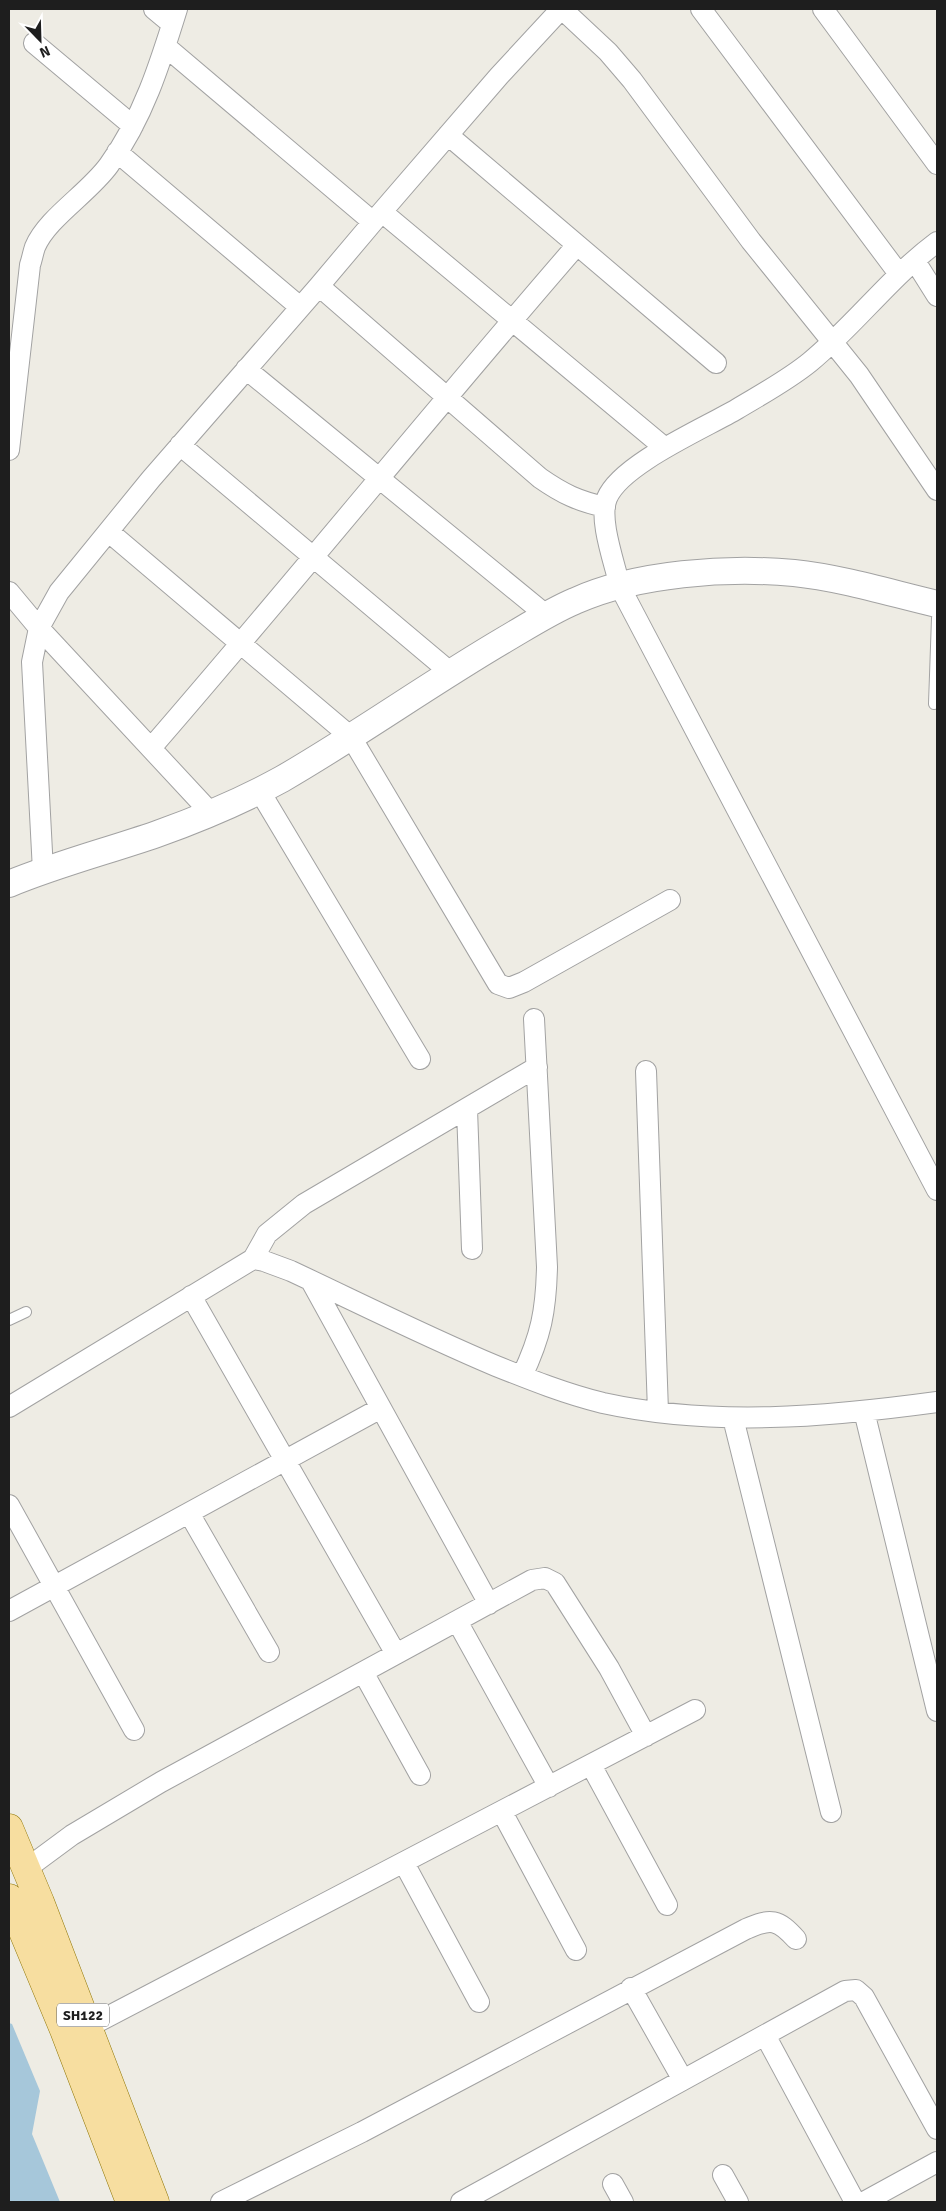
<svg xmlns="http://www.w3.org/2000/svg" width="946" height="2211" viewBox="0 0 946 2211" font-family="Signika,sans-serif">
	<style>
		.water { fill: #a6c7da }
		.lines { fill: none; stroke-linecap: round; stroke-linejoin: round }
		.service-casing { stroke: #a2a2a2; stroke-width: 12 }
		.minor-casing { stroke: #a2a2a2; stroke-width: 22 }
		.tertiary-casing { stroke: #a2a2a2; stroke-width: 28 }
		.primary-casing { stroke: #907707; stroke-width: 29 }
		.service { stroke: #fff; stroke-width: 10 }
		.minor { stroke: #fff; stroke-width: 20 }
		.tertiary { stroke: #fff; stroke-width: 26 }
		.primary { stroke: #f7dea0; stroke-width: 28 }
		.labels { text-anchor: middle; stroke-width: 5; stroke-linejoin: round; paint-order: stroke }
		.shield { fill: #fff; stroke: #626262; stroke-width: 1 }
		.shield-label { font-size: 14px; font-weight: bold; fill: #1e1e1e }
	</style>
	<rect width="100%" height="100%" fill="#eeece4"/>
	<path class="water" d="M9 2023 12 2024 40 2091 32 2134 60 2202H9Z"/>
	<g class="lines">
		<g class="service-casing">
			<path id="service" d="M934 704 937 618
				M9 1320 26 1312"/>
		</g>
		<g class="minor-casing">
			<path id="minor" d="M154 9 172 24
				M562 9 608 52 632 80 751 241 859 375 937 490
				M701 9 899 274
				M823 9 937 164
				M34 43 133 126
				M165 46 373 222
				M448 135 716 363
				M117 152 300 307
				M382 212 665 448
				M937 242C890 277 855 325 810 362 788 380 762 394 737 409 705 428 621 464 607 498 598 519 615 564 620 587L937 1190
				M915 261 937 296
				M319 286 540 478C563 494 578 501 605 507
				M246 369 546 615
				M180 445 450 672
				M9 450 30 265C32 259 33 253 35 247 47 218 89 193 109 165 143 118 160 64 177 9
				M109 532 351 737 498 984 509 988 524 982 670 900
				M9 592 39 628 210 812
				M151 748C295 582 433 411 577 245
				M259 790 420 1059
				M43 871 32 662 39 628 59 592 151 479 319 286 373 222 499 76 561 9
				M646 1071 658 1411
				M467 1109 472 1249
				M253 1259 267 1234 304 1204 537 1067
				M311 1281 489 1604
				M191 1296 396 1654
				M522 1376C541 1336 546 1311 547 1267L534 1019
				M9 1407 253 1259 264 1261 291 1271C359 1303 427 1337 496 1366 531 1380 566 1394 603 1403 713 1427 827 1417 937 1402
				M864 1411 937 1711
				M733 1418 831 1812
				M9 1505 134 1730
				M189 1513 269 1652
				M9 1611 381 1408
				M457 1621 549 1787
				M363 1672 420 1775
				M591 1765 667 1905
				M502 1812 576 1950
				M404 1863 479 2002
				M26 1869 72 1835 161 1782 532 1580 545 1578 555 1583 609 1668 646 1736
				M631 1988 683 2080
				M88 2027 695 1710
				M765 2035 855 2202
				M723 2175 738 2202
				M613 2184 623 2202
				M221 2202 362 2132 746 1929C771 1918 778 1919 796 1939
				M461 2202 845 1991 856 1990 864 1997 937 2129
				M864 2202 937 2162"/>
		</g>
		<g class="tertiary-casing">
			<path id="tertiary" d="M9 884C57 864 108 851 157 834 199 819 242 801 282 779 358 735 429 684 504 640 528 626 551 611 575 601 637 573 727 567 794 573 842 578 890 593 937 604"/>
		</g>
		<g class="primary-casing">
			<path id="primary" d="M9 1828 40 1902 155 2202
				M9 1898 64 2030 130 2202"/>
		</g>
		<use href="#service" class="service"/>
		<use href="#minor" class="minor"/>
		<use href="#tertiary" class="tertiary"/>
		<use href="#primary" class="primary"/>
	</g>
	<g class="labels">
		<rect class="shield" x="57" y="2003.5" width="52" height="23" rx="4"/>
		<g class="shield-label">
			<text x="83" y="2020">SH122</text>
		</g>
	</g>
	<rect width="946" height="2211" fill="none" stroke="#1e1e1e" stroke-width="20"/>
	<g transform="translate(40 40) rotate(157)" stroke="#ffffff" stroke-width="4" paint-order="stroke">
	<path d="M0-4L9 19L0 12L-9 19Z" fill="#1e1e1e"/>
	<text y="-8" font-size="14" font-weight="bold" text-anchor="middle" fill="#1e1e1e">N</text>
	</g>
</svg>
